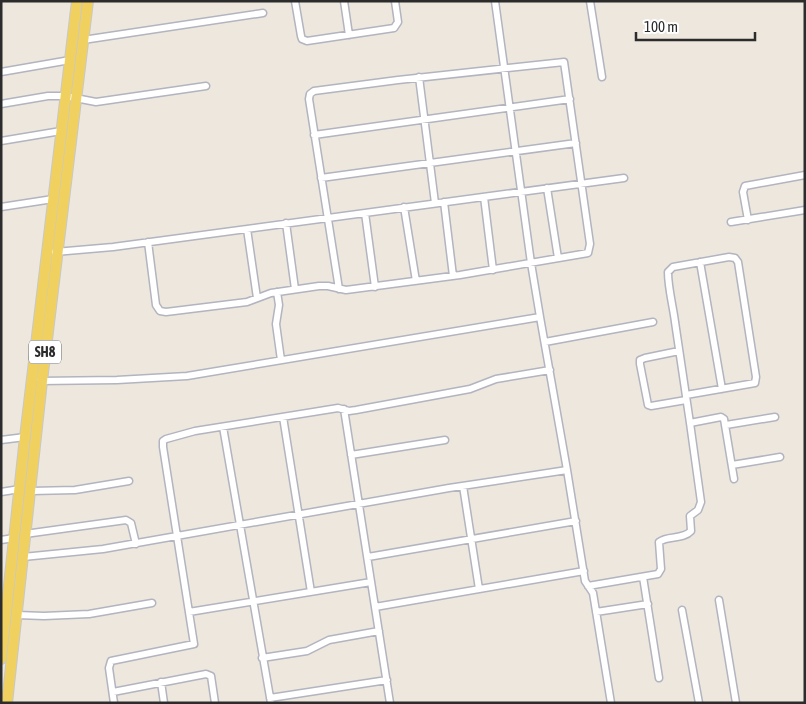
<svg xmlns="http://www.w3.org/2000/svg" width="806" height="704" viewBox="0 0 806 704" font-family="'Asap Condensed',sans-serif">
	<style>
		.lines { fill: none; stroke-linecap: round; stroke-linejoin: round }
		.street-casing { stroke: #b2b4bf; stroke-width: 9 }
		.primary-casing { stroke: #c8c8c8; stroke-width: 12 }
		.street { stroke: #fff; stroke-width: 6 }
		.primary { stroke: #f0d160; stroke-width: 10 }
		.labels { text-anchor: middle; stroke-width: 4; stroke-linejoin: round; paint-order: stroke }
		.shield { fill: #fff; stroke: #6b6b6b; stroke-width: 1 }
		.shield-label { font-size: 14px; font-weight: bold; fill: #2c2c2c }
	</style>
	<rect width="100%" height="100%" fill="#ede7de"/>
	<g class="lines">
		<g class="street-casing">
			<path id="street" d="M295 1 301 36 302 39 307 41 394 28 398 22 395 1
				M344 1 349 35
				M495 1 531 263 540 317
				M590 1 602 77
				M83 40 263 13
				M1 72 70 60
				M419 77 435 203
				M1 104 48 96H65L96 102 206 86
				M314 135 570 99
				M1 141 61 131
				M321 178 576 143
				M547 188 558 258
				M484 197 493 270
				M444 202 453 276
				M1 207 53 199
				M404 207 416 281
				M365 213 375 287
				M748 220 743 192 745 186 805 175
				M731 222 805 210
				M286 223 295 289
				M247 229 257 298
				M148 242 156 305 160 311 166 312 247 302 271 293 319 286H328L346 290 460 275 588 253 590 244 564 62 398 80 314 91 310 94 309 99 339 289
				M55 252 113 247 624 178
				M700 262 722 389
				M277 292 279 305 276 324 281 360
				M545 342 653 322
				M679 351 645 358 640 360V364L648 405 651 406 686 400
				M344 409 390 703
				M283 417 311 592
				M690 423 721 417 724 419 734 479
				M726 425 775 417
				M223 427 271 703
				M1 440 25 437
				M351 455 445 440
				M732 465 780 457
				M567 470 585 581 593 593 611 703
				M463 486 479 589
				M31 491 75 490 129 481
				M1 492 20 489
				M25 534 126 520 131 523 136 544
				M1 540 14 538
				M23 557 103 549 449 488 567 470 540 317 187 376 117 380 40 381
				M368 557 576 521
				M643 577 659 678
				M588 586 658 574 661 569 659 542C668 535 683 540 691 531L690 516 698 510 701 502 690 423C685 389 680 356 675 322 673 306 668 288 668 272L673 267 729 257 735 258 738 262 756 377 755 383 686 395
				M719 600 736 703
				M375 607 584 571
				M682 610 699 703
				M189 612 371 582
				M596 612 648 604
				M17 615 44 616 89 614 152 603
				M262 658 307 651 329 640 379 631
				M161 682 164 703
				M113 692 206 674 211 676 215 703
				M270 698 387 680
				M114 703 109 668 111 661 194 644 163 447V441L166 439 195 431 338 408 349 411 356 410 470 389 496 379 550 370"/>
		</g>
		<g class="primary-casing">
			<path id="primary" d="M1 659 25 437 77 1
				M7 703 42 381 88 1"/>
		</g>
		<use href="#street" class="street"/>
		<use href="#primary" class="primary"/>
	</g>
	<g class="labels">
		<rect class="shield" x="29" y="340.5" width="32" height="23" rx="4"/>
		<g class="shield-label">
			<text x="45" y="357">SH8</text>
		</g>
	</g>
	<rect width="806" height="704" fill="none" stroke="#2c2c2c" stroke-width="5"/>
	<path d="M636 32v8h119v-8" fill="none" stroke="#2c2c2c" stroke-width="2.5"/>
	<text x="644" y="32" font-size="15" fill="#2c2c2c" stroke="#ffffff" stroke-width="4" paint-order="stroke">100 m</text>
</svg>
